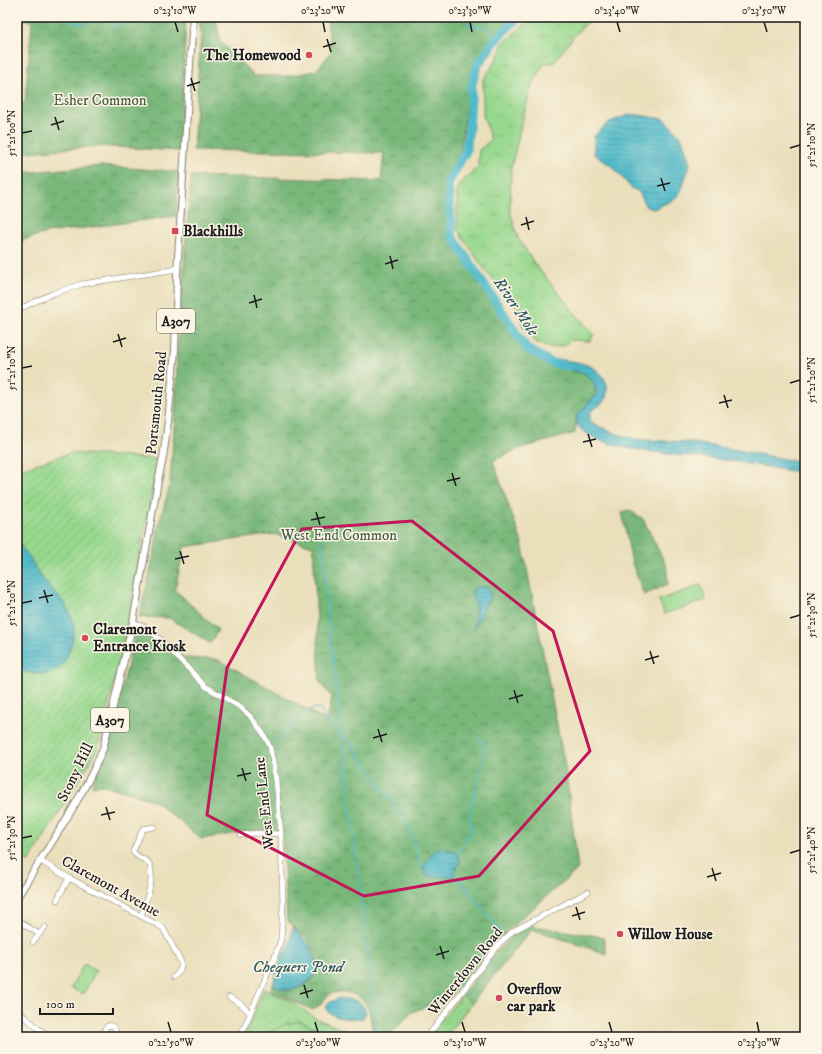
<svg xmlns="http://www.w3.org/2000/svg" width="822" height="1054" viewBox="0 0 822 1054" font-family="'IM FELL DW Pica',serif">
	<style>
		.grass { fill: url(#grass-tufts); stroke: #5a7a56 }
		.forest { fill: url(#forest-crowns); stroke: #4a6a4b }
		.park { fill: url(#park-dots); stroke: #5a7a56 }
		.garden { fill: url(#garden-furrows); stroke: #5a7a56 }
		.pitch { fill: #97d88f; stroke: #5a7a56 }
		.water { fill: url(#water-rules); stroke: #366b73 }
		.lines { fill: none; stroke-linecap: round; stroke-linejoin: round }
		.stream { stroke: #4fbaca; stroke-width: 1.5 }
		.river { stroke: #4fbaca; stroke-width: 9 }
		.minor-casing { stroke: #837e6c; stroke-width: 6 }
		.major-casing { stroke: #837e6c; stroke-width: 8 }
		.minor { stroke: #fff; stroke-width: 5 }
		.major { stroke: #fff; stroke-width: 6 }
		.marked { fill: none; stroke: #c2185b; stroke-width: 3; stroke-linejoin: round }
		.ticks { fill: none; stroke: #1c1c1c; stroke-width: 1.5 }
		.poi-dot { fill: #d1495b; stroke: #fcf5e5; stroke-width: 1.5 }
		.labels { text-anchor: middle; stroke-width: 3; stroke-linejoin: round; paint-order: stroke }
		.shield { fill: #fcf5e5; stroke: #5f5d58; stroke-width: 1 }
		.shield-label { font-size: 14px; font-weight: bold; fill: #1c1c1c }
		.poi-label { font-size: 15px; font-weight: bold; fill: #1c1c1c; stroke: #fcf5e5; text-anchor: start }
		.park-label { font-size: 15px; fill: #475e44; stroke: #fcf5e5 }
		.street-label { font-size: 15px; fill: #1c1c1c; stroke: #fcf5e5 }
		.water-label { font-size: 16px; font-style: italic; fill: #305b62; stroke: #fcf5e5 }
		.neatline { fill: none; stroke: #1c1c1c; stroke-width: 1.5 }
		.ticks-label { font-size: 10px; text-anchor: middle; fill: #1c1c1c }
	</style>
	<defs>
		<pattern id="grass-tufts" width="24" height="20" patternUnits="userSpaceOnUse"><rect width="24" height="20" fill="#97d88f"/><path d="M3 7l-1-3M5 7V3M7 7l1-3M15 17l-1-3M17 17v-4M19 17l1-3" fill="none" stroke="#82b97b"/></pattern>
		<pattern id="forest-crowns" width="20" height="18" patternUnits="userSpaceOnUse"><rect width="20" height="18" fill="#79b87a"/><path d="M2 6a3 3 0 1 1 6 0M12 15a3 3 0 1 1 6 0" fill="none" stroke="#629563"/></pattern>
		<pattern id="park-dots" width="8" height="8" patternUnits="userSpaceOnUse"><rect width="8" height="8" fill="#97d88f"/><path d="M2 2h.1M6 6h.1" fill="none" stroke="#82b97b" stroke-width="1.8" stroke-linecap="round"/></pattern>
		<pattern id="garden-furrows" width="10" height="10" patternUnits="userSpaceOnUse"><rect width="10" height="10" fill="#97d88f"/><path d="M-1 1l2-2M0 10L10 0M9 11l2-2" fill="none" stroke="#82b97b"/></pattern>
		<pattern id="water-rules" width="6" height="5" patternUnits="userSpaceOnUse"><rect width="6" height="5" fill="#4fbaca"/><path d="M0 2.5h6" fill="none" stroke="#449fad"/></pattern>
	</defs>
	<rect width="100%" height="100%" fill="#fcf5e5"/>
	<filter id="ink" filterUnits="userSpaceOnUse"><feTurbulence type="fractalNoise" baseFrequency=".025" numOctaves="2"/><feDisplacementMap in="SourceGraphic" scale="8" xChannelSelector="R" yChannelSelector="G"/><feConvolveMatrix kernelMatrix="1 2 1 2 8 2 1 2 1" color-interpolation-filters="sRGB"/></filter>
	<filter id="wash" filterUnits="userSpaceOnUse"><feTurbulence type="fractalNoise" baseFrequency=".012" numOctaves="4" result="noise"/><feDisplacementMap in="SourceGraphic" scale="16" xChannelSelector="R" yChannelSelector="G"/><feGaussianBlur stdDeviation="0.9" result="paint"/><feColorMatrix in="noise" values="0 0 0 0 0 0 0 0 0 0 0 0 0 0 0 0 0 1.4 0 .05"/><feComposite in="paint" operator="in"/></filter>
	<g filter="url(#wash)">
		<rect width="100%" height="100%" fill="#eadfbb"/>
		<path class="grass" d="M534 17H594L578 31 553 63H544L531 88 522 121 511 168 510 211 518 238 534 263 573 311 594 334 590 341 570 340 565 345 552 348 536 342 522 326 519 309 482 266 457 229V187L478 167 479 150 491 140 483 115V80L497 59 503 43Z"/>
		<path class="forest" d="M19 17H184L186 20 180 151 98 146 17 153V105L25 103 32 22Z
			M199 17H216L220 41 254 76H287L316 71 331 52 327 17H515L490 41 471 75 460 154 445 180 451 239 525 352 556 367 584 372 594 382 596 394 577 416 575 433 518 449 493 461 522 543 566 772 578 869 509 929 465 980 448 998 412 1012 388 1037 373 1036C372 1028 371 1013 367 1006 361 993 340 988 329 995 322 1000 322 1005 313 1010L270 990 273 985 287 991H292L305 985 313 979 318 965 310 943 287 920 282 834 251 831 201 839 155 801 104 785 92 786 113 725 137 627 185 658 217 659 327 721 332 697 320 682 313 546 274 534 184 547 175 590 218 630 210 643 169 618 139 617 154 555 159 522 168 493 170 482 176 400 177 353 191 176 381 181 384 153 193 150 201 34Z
			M100 166 179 172 176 216 46 233 17 242V173Z
			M629 510 643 519 667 567 668 584 644 595 632 563 622 512Z
			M527 925 603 937 607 954 532 929 472 1003 462 995 495 953 512 936Z"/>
		<path class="park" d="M264 989 294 1003 315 1018 361 1037H244Z
			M462 995 472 1003 445 1037H428Z"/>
		<path class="garden" d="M71 453 158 459 121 655 97 751 29 862 17 860V470Z"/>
		<path class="pitch" d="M701 585 706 600 664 614 659 600Z
			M84 964 96 971 83 994 71 988Z
			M300 1021 332 1037H265C275 1027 287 1023 300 1021Z"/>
		<path class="water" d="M632 114 664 119 681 136 690 163 681 192 675 199 654 209 646 207 639 192 631 188 614 168 594 154V136L609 122Z
			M557 359C576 362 601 363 607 385 607 389 607 397 605 400 602 405 594 408 590 412V421C603 430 629 439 645 440 661 441 678 441 694 443 731 448 768 456 805 463V473C776 469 747 463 717 459 683 454 599 453 577 425V415L597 394 593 381 584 373 556 367Z
			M17 541C21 547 26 552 30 558 33 563 35 569 39 574 57 597 84 615 70 648 68 654 66 660 62 665 50 679 33 674 17 669V578C19 567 17 553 17 541Z
			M481 586 487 587 491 594 474 630 476 607 471 591Z
			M436 848 455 851 460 861 452 877 427 876 423 867Z
			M293 927 309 945 317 965 313 978 304 985 291 990 281 989 273 984 283 953 288 950Z
			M339 998C351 999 362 999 366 1012L363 1018C350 1019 339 1020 328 1012L326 1008 328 1003Z"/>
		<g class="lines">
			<path class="stream" d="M60 17 79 24 104 19 117 26 143 17
				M469 17 468 25 485 27 498 37
				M320 523 331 644 378 1037
				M274 740 307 710 319 708 332 727 351 743 398 811 410 830 421 866 423 867
				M457 854 473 829 469 818 485 749 479 736
				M454 873 500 931"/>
			<path class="river" d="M519 17 498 37 478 64 472 84 469 129 466 151 448 183 452 236 527 349 552 363 568 366"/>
		</g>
	</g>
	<g filter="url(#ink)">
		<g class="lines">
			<g class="minor-casing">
				<path id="minor" d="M17 310 54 293 82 284 177 269
					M133 622 146 627 163 642 205 686 240 707 250 716 263 733 270 747 276 780 281 834 283 906 281 939 274 959 240 1037
					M241 835 256 833 281 834
					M39 860 69 878 154 923 163 928 181 962C182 969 179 973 174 977
					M57 900 69 878
					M141 916C145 905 157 873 148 862 143 858 135 857 133 851L143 829 154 827
					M17 920 39 934
					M33 942 45 927
					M229 997 241 1004 250 1013
					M17 1010 39 1029 51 1037
					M104.5 1031a5.5 5.5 0 1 1 11 0a5.5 5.5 0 1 1-11 0Z
					M427 1037 499 944 513 931 588 892"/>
			</g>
			<g class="major-casing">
				<path id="major" d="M17 898C46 849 81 802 103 749L133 622 158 481 163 458 168 421 175 351 177 273 193 17"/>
			</g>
			<use href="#minor" class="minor"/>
			<use href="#major" class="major"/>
		</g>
	</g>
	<path class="marked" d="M412 521 553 631 590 751 479 876 364 896 207 815 227 668 302 529Z"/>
	<path class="ticks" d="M175 22 178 32M323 22 325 32M470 22 472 32M617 22 620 32M764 22 767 32M327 39 331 52M323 47 336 43M191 78 195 91M187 86 200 82M55 117 59 130M51 125 64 121M22 133 32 131M790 148 800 145M661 178 665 191M657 186 670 183M526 217 529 230M521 225 534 221M390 256 393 269M385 264 398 260M254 295 257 308M249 303 262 299M118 334 122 347M113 342 126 338M22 368 32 366M790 383 800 380M724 395 728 408M719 403 732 400M588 434 592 447M583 442 596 439M452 473 456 486M447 481 460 478M316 512 320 525M311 520 325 517M180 551 184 564M175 559 189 556M44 590 48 603M39 598 53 595M22 603 32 601M790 618 800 615M650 651 654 664M645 660 659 656M514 690 518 703M509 699 523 695M378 729 382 742M373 738 387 734M242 768 246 781M237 776 251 773M106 807 110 820M101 815 115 812M22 838 32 836M790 853 800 850M712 868 716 881M707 877 721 873M576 907 580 920M572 916 585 912M440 946 444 959M436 955 449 951M304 985 308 998M300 994 313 990M168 1022 171 1032M315 1022 318 1032M462 1022 465 1032M609 1022 612 1032M757 1022 759 1032"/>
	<g class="poi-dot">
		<circle cx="309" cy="55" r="4"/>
		<rect x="171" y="227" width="8" height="8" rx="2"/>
		<circle cx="85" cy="638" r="4"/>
		<circle cx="620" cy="934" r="4"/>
		<circle cx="499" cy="998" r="4"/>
	</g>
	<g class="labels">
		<g class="shield">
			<rect x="157" y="309" width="38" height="24" rx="3"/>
			<rect x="91" y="708" width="38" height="24" rx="3"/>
		</g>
		<g class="shield-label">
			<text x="176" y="326">A307</text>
			<text x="110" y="725">A307</text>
		</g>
		<g class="poi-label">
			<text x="301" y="60" text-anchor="end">The Homewood</text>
			<text x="183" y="236">Blackhills</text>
			<text x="93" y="634">Claremont<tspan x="93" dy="17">Entrance Kiosk</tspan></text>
			<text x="628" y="939">Willow House</text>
			<text x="507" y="994">Overflow<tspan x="507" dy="17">car park</tspan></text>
		</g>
		<g class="park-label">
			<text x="100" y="105">Esher Common</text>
			<text x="339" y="540">West End Common</text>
		</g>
		<g class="street-label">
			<text transform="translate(156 403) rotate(-84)" y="5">Portsmouth Road</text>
			<text transform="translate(75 772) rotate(-64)" y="5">Stony Hill</text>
			<text transform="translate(264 803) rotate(-96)" y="5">West End Lane</text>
			<text transform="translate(111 886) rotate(29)" y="5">Claremont Avenue</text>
			<text transform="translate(465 971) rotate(-51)" y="5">Winterdown Road</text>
		</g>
		<g class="water-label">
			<text transform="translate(517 306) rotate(56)" y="6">River Mole</text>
			<text x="298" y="972">Chequers Pond</text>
		</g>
	</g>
	<rect width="822" height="1054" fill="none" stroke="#fcf5e5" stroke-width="44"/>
	<path d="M40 1008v6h73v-6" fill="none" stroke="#1c1c1c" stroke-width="2"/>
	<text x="46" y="1008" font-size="12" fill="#1c1c1c" stroke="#fcf5e5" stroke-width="3" paint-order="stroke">100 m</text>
	<rect x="22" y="22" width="778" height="1010" class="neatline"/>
	<g class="ticks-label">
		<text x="175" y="14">0°23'10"W</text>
		<text x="323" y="14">0°23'20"W</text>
		<text x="470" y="14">0°23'30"W</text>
		<text x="617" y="14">0°23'40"W</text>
		<text x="764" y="14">0°23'50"W</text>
		<text transform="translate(11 133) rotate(-90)" y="4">51°21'00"N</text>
		<text transform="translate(811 145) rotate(-90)" y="4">51°21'10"N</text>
		<text transform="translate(11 368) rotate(-90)" y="4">51°21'10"N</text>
		<text transform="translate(811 380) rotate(-90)" y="4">51°21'20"N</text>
		<text transform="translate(11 603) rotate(-90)" y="4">51°21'20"N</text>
		<text transform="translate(811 615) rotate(-90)" y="4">51°21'30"N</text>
		<text transform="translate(11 838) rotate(-90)" y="4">51°21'30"N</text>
		<text transform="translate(811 850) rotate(-90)" y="4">51°21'40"N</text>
		<text x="171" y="1046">0°22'50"W</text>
		<text x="318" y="1046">0°23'00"W</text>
		<text x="465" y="1046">0°23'10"W</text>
		<text x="612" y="1046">0°23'20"W</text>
		<text x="759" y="1046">0°23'30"W</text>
	</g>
</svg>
